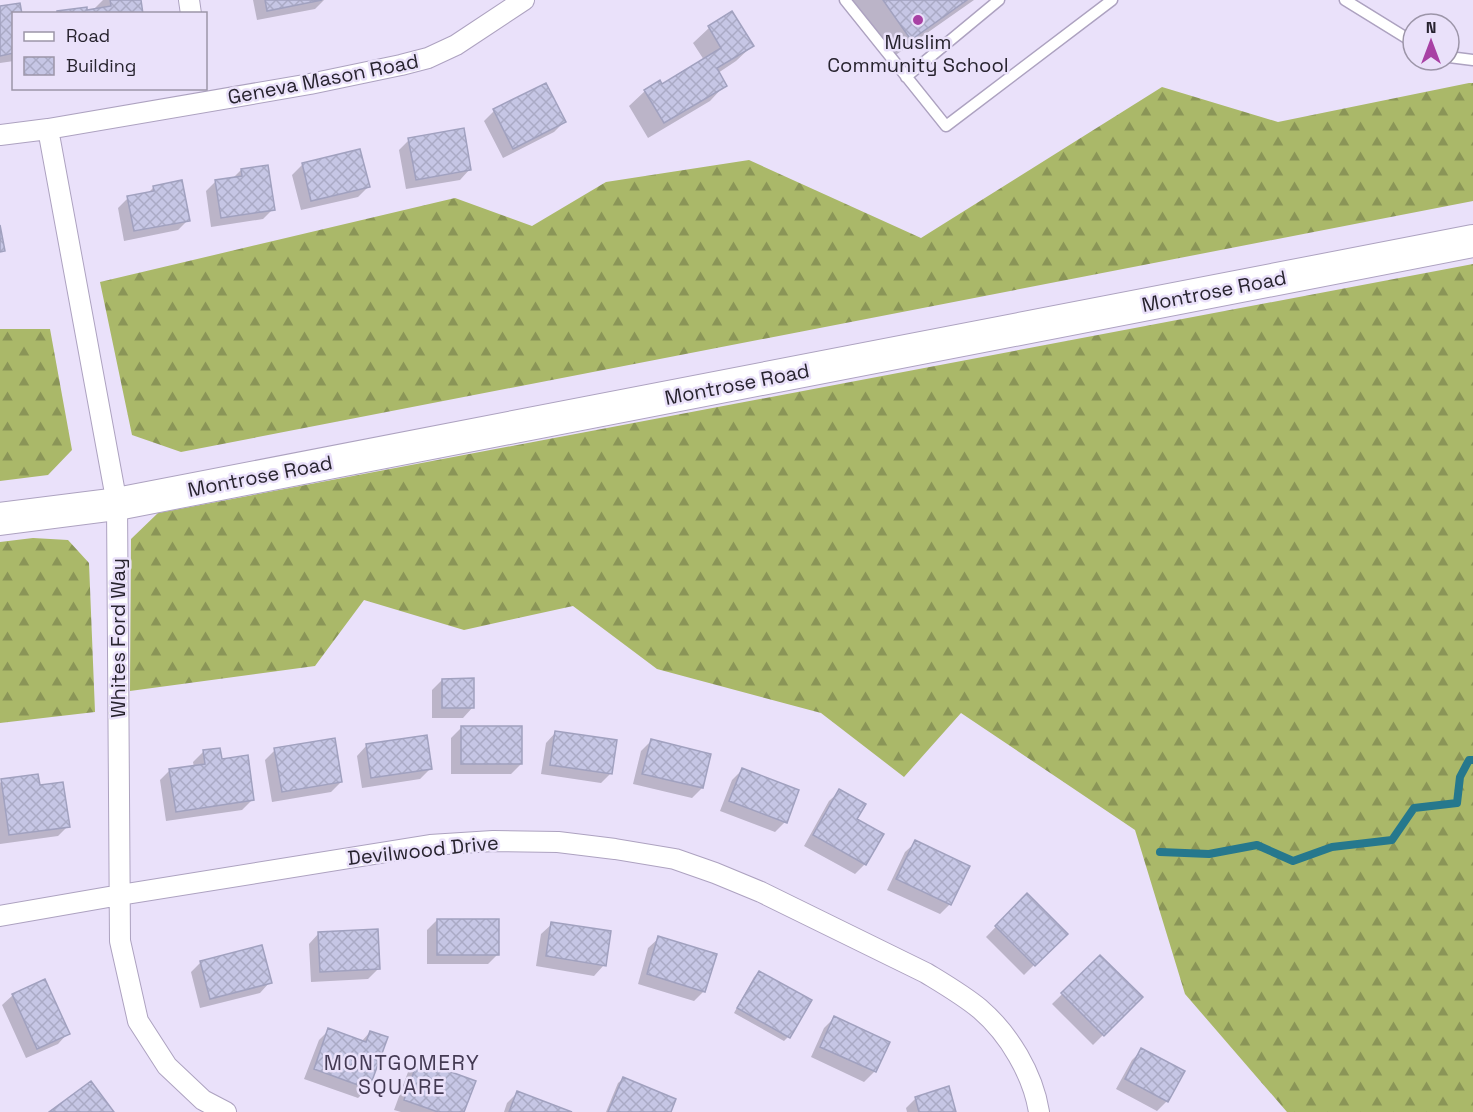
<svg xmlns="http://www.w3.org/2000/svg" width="1473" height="1112" viewBox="0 0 1473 1112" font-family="'Space Grotesk',sans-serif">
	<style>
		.forest { fill: url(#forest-firs) }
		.shadow { fill: #0003 }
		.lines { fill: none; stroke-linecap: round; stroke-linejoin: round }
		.stream { stroke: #26788d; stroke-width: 8 }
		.building { fill: url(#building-cross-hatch); stroke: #a1a1bf; stroke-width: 1.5 }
		.lane-casing { stroke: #ada2c0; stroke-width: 13 }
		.street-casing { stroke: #ada2c0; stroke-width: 22 }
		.primary-casing { stroke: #ada2c0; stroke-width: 34 }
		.lane { stroke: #fff; stroke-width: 10 }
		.street { stroke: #fff; stroke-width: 20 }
		.primary { stroke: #fff; stroke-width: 32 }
		.poi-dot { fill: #a841a4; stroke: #eae1fa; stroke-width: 2 }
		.labels { text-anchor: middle; stroke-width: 5; stroke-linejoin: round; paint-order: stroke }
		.poi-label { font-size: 20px; fill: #27232e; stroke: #eae1fa }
		.street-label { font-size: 20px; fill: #27232e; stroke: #eae1fa }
		.neighbourhood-label { font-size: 21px; letter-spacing: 1.5px; fill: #443a53; stroke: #eae1fa }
	</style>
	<defs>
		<pattern id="forest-firs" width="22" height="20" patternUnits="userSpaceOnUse" patternTransform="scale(1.5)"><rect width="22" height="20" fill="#aab869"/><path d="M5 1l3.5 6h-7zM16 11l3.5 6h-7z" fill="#8a9557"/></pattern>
		<pattern id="building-cross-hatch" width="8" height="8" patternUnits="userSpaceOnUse" patternTransform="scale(1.5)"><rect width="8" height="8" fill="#c6c6e5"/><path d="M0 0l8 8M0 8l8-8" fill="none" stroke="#aaaac5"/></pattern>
	</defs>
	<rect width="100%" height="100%" fill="#eae1fa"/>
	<path class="forest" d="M1469 83H1473V201L181 452 132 435 100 282 455 198 532 226 606 182 749 160 921 238 1162 87 1278 122Z
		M1473 264V1112H1287L1185 994 1135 830 961 713 904 777 821 713 657 669 573 606 464 630 364 600 315 666 130 691 131 539 158 513Z
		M0 329H50L72 450 48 475 0 481Z
		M33 538 68 540 89 563 95 712 0 723V542Z"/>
	<path class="shadow" d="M103 0H140L142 14H57L95 10V8Z
		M253 0H324L315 9 257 20Z
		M849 0H974L890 59Z
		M0 8 14 14V61L0 63Z
		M732 13 752 46 736 61 718 73 725 85 710 101 648 138 629 106 645 91 662 86 704 60 693 43 709 28Z
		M494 111 564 122 554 132 503 158 484 121Z
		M409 140 470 169 460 180 406 189 399 150Z
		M359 151 368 187 358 197 301 210 292 175 302 165Z
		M241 170 273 209 263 219 211 227 206 191 216 181 233 178Z
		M153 188 188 220 178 230 124 241 118 208 128 198 147 194Z
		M442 680 473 707 463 718H432V690Z
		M461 728 521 764 511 774H451V738Z
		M556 732 611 773 601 783 541 774 546 743Z
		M651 741 702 788 692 798 633 784 641 751Z
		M367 745 430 769 420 779 362 788 357 756Z
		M275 750 341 782 331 792 272 802 265 760Z
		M203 752 220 761 252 800 242 810 166 821 160 780 170 770 194 767 193 762Z
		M742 770 785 822 775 832 720 811 732 780Z
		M2 781 38 787 68 826 58 836 0 844V783Z
		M840 791 855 820 865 864 855 874 804 846 829 801Z
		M916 842 950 904 940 914 887 890 905 852Z
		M1027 895 1065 934 1024 975 986 937Z
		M437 920 498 954 488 964H427V930Z
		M552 924 604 965 594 976 536 966 541 934Z
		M319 933 378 969 368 979 311 982 309 944Z
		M659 938 704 991 694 1001 638 984 648 948Z
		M1100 957 1141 997 1093 1045 1052 1004Z
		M201 962 270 982 260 993 200 1008 191 972Z
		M759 972 788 1037 784 1041 734 1013 754 977Z
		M13 995 68 1033 58 1044 26 1058 2 1005Z
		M834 1018 888 1043 875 1071 864 1082 811 1057 824 1028Z
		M329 1030 361 1042 370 1032 368 1088 358 1098 304 1079 319 1040Z
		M1142 1050 1167 1101 1157 1111 1116 1089 1132 1060Z
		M418 1062 463 1112H401L394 1110 408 1072Z
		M623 1079 669 1112H606L618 1083Z
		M517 1093 568 1112H504L507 1103Z
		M916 1098 955 1112H907L906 1108Z"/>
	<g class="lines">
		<path class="stream" d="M1160 852 1209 854 1257 845 1293 861 1332 847 1392 840 1414 808 1457 803 1460 777 1469 760H1473"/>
	</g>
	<path class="building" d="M110 0H141L143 14H57V11L87 7V10L111 6Z
		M265 0H322L267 11Z
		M883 0H967L911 40Z
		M20 3 22 14H14V53L0 56V6Z
		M732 11 754 46 717 68 727 86 664 123 644 90 660 80 662 84 721 48 708 26Z
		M546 83 566 122 513 149 493 109Z
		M464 128 471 170 416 180 408 138Z
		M360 149 370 187 311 201 302 163Z
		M268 165 275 210 221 218 215 180 242 176 241 169Z
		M182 180 190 221 134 231 127 196 154 191 153 186Z
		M0 225 5 251 0 252Z
		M474 678V708H442V679Z
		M461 726H522V764H461Z
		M555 731 617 740 612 774 550 765Z
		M427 735 432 769 371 778 366 744Z
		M335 738 342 782 282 792 274 748Z
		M651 739 711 754 703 788 642 774Z
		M220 748 222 759 248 755 254 800 176 812 169 769 205 764 203 750Z
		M742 768 799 790 787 823 729 801Z
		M38 774 40 785 63 782 70 827 9 835 1 779Z
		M839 789 866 804 857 819 884 834 866 865 813 835Z
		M915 840 970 866 951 905 896 879Z
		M1027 893 1068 934 1035 966 995 926Z
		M437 919H499V955H437Z
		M551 922 611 931 606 966 546 956Z
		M378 929 380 969 320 972 318 932Z
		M658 936 717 954 705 992 647 974Z
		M262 945 272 983 210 999 200 961Z
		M1100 955 1143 997 1104 1036 1061 993Z
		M759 971 812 1000 790 1038 737 1008Z
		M45 979 70 1034 37 1049 12 994Z
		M834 1016 890 1042 876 1072 820 1047Z
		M328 1028 366 1042 370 1031 388 1037 369 1089 314 1069Z
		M1141 1048 1185 1071 1168 1102 1125 1079Z
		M418 1060 476 1081 464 1112H438L404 1100Z
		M623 1077 676 1099 671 1112H608Z
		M91 1081 114 1112H49Z
		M949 1086 956 1112H919L915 1097Z
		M517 1091 572 1112H509Z"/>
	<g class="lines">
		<g class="lane-casing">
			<path id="lane" d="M845 0 946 126 1112 0
				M1345 0 1413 42
				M1449 57 1473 60
				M906 77 999 0"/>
		</g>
		<g class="street-casing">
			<path id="street" d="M189 0 191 14
				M48 129 117 504 120 941 138 1021 167 1066 203 1100 226 1112
				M0 135 48 129 310 84 401 65 428 58 456 45 524 0
				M0 916 120 895 430 845 493 841 558 842 615 849 675 859 715 873 761 892 926 973C944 984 963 995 980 1009 1009 1034 1033 1074 1039 1112"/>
		</g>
		<g class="primary-casing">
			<path id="primary" d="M0 519 117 504 1473 241"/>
		</g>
		<use href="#lane" class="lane"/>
		<use href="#street" class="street"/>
		<use href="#primary" class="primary"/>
	</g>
	<circle class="poi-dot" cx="918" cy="20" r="6"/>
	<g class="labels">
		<g class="poi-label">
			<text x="918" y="49">Muslim<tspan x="918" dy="23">Community School</tspan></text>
		</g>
		<g class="street-label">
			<text transform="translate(323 79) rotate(-11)" y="7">Geneva Mason Road</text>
			<text transform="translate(1214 291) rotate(-11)" y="7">Montrose Road</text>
			<text transform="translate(737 384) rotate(-11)" y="7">Montrose Road</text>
			<text transform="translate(260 476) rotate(-11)" y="7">Montrose Road</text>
			<text transform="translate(118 638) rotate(-90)" y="7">Whites Ford Way</text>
			<text transform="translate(423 850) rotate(-6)" y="7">Devilwood Drive</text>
		</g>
		<g class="neighbourhood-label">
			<text x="402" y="1070">MONTGOMERY<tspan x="402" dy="24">SQUARE</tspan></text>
		</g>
	</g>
	<rect x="12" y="12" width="195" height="78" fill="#eae1fa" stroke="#9c95a8" stroke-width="1.5"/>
	<rect x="24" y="32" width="30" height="9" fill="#ffffff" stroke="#9c95a8" stroke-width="1.5"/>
	<text x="66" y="42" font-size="18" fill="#27232e">Road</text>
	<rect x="24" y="57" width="30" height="18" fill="url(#building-cross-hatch)" stroke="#9c95a8" stroke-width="1.5"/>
	<text x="66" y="72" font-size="18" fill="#27232e">Building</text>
	<g transform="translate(1431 42)"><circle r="28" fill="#eae1fa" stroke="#9c95a8" stroke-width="1.5"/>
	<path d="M0-4.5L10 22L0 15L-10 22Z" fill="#a841a4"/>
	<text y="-9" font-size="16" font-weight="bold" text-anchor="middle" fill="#27232e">N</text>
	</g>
</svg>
